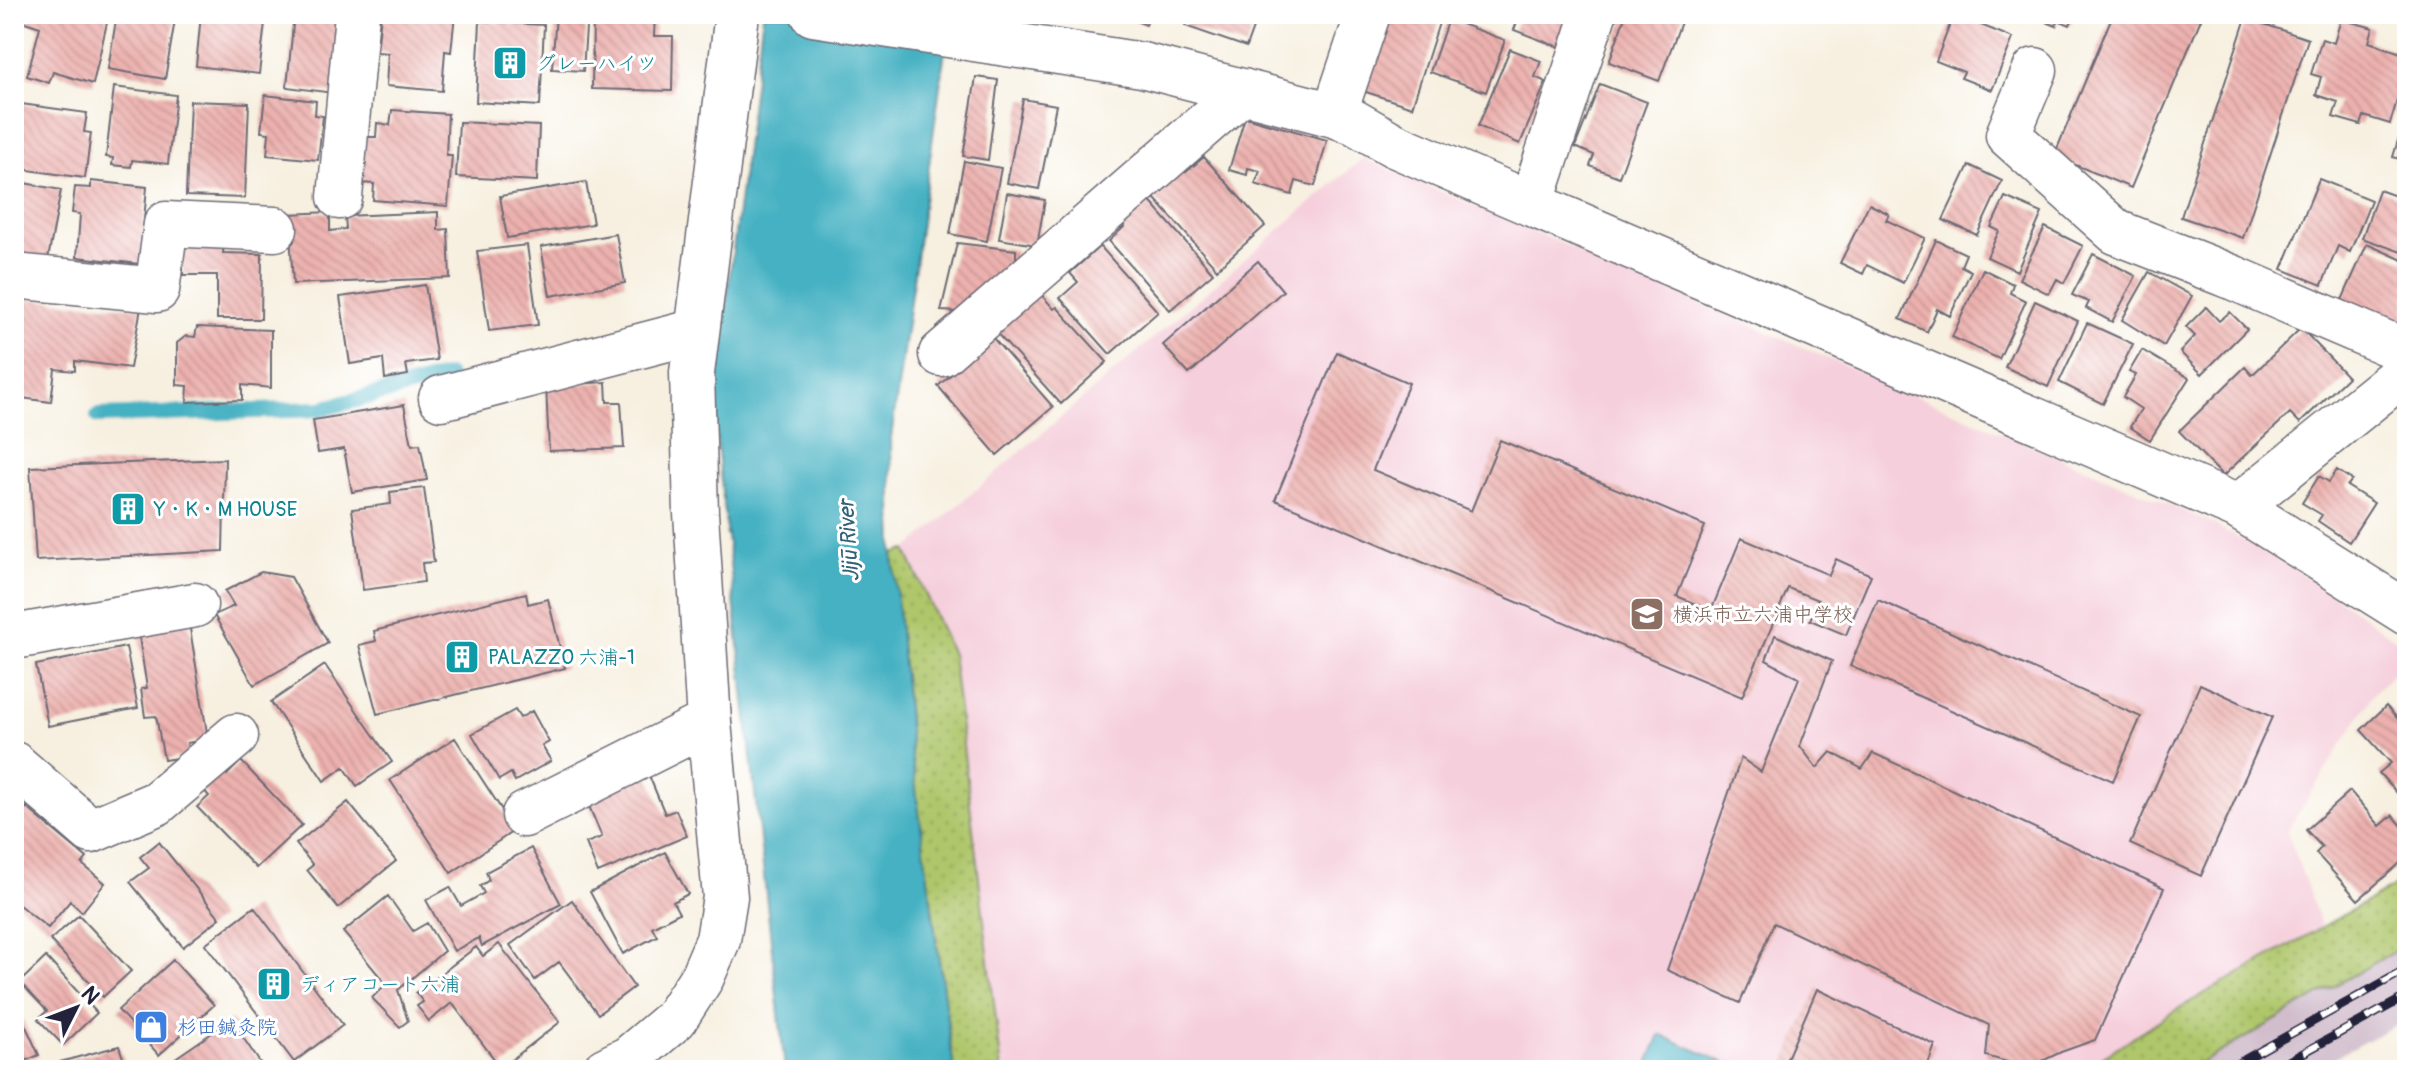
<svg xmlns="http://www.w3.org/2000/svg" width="2421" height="1084" viewBox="0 0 2421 1084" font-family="Pangolin,'Klee One',sans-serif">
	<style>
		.built { fill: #f5cfdb }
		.railway { fill: #d1bdcc }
		.grass { fill: url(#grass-dots); stroke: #687452; stroke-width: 2 }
		.water { fill: #45b1c2; stroke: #346a7e; stroke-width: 2 }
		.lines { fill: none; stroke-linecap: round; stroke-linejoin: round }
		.stream { stroke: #45b1c2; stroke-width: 16 }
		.building { fill: url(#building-back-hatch) }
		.minor-casing { stroke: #6d6a75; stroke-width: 47 }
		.minor { stroke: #fff; stroke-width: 44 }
		.rail-casing { stroke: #22223b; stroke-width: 9 }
		.rail { stroke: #fff; stroke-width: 6; stroke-dasharray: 18; stroke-linecap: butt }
		.labels { text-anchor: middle; stroke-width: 6; stroke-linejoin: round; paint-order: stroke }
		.culture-label { font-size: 20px; fill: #0d838f; stroke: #fff; text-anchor: start }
		.education-label { font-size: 20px; fill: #785e54; stroke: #fff; text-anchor: start }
		.shop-label { font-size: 20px; fill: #366cbe; stroke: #fff; text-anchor: start }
		.water-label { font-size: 22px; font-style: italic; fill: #326278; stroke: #fff }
	</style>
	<defs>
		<pattern id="grass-dots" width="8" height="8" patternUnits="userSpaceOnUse" patternTransform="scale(2)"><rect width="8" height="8" fill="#afc66a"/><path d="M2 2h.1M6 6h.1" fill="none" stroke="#96aa5d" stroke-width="1.8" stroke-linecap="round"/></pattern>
		<pattern id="building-back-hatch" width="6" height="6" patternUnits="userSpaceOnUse" patternTransform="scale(2)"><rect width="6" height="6" fill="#ecb1ae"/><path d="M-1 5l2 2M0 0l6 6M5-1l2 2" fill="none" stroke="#ca9897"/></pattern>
	</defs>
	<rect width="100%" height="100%" fill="#fff"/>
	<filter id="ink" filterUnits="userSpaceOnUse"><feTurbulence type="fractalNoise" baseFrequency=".0125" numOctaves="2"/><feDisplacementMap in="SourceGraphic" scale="16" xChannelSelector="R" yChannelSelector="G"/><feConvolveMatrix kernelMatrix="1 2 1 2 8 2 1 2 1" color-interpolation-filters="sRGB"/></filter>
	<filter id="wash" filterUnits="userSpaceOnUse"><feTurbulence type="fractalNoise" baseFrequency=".006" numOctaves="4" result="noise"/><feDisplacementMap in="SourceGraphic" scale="32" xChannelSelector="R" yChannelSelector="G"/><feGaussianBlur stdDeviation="1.8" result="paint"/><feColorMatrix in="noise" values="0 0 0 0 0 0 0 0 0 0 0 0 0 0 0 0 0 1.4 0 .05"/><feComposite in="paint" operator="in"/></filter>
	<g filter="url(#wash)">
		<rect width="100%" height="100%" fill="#f7f0e0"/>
		<path class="built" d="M1363 158 2212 523 2313 580 2407 648V659L2375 692 2287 831 2322 928 2174 1011 2082 1070H1002L952 654 906 550Z"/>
		<path class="railway" d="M2407 944V1019L2311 1070H2189Z"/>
		<path class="grass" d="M906 550 952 654 1002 1070H954L909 743 893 554Z
			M2407 879V944L2189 1070H2082L2174 1011Z"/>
		<path class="water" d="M763 14H950L891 438 893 554 911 752 954 1070H785L713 407Z
			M1660 1035H1661L1742 1070H1645Z"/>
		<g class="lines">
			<path class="stream" d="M98 416 321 409 448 376"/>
		</g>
		<g id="blocks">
			<path class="building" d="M24 14H109L93 84 53 72 49 83 27 76 40 27 22 21Z
				M117 14H176L165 79 108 69Z
				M201 14H266L259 74 196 66Z
				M294 14H341L333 93 287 87Z
				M381 14H455L451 52 445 51 442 91 386 86 388 53 377 52Z
				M556 14H587L583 71 552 69Z
				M593 14H655L654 36H673L672 91 592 89Z
				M1118 14H1150L1146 25Z
				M1189 14H1258L1246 47 1185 26Z
				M1388 14H1413L1439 23 1412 107 1363 91Z
				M1520 14H1571L1559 47 1514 30Z
				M1626 14H1684L1659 81 1609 62Z
				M1954 14 2013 38 1992 90 1961 78 1964 72 1936 61Z
				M2028 14H2075L2070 25 2058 20 2056 26Z
				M2113 14H2203L2131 188 2054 156Z
				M2246 18 2308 39 2243 238 2181 217Z
				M1448 19 1505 40 1486 92 1430 72Z
				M2341 19 2373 28 2369 42 2407 55V67L2390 124 2364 116 2361 125 2333 117 2338 102 2316 95 2321 77 2311 74 2322 39 2334 43Z
				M480 21 544 25 540 106 476 102Z
				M1510 49 1541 61 1535 77 1546 82 1520 144 1478 126Z
				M976 77 998 80 988 160 963 156Z
				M1600 84 1647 102 1619 177 1590 166 1594 155 1575 147Z
				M114 87 176 95 168 164 132 160 131 167 112 165 113 158 106 157Z
				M265 95 316 101 315 115 323 116 318 160 267 155 269 133 261 132Z
				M1023 99 1056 105 1039 189 1007 183Z
				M190 101 249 103 245 198 186 196Z
				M14 103 87 113 84 132 91 133 85 178 14 168Z
				M392 110 448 114 446 155H452L448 206 373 200 374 184 361 183 365 137H376L377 123 390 125Z
				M2407 110V161L2393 157Z
				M1245 117 1327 140 1315 186 1296 181 1292 195 1255 184 1260 171 1248 168 1247 175 1229 170Z
				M459 122 539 126 537 181 456 177Z
				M1204 157 1265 226 1217 269 1148 191 1179 164 1186 172Z
				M964 161 1001 168 987 241 950 234Z
				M1969 165 2002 181 1977 235 1943 220Z
				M2319 179 2371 200 2350 252 2338 246 2322 285 2282 269Z
				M14 181 61 190 48 259 14 253Z
				M91 181 147 187 140 264 77 257 80 214 72 213 75 187 91 188Z
				M586 182 593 224 507 238 500 196Z
				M2379 190 2407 200V254L2362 238Z
				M1007 193 1045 200 1037 245 999 239Z
				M2005 197 2042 213 2017 271 1987 257 1999 231 1991 227Z
				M1147 198 1213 273 1170 310 1109 241 1125 226 1120 220Z
				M1869 204 1889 214 1886 220 1925 238 1903 283 1867 265 1863 274 1840 263Z
				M330 212V231L346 229 345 216 438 212V230L448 229 450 278 293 284 289 214Z
				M2045 227 2083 246 2064 283 2057 279 2049 294 2019 279Z
				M616 234 625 283 550 296 541 247Z
				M1936 240 1966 254 1961 266 1971 271 1950 316 1937 309 1927 332 1900 319Z
				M183 241H224L223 253 262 254 261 319H217V275H183Z
				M957 243 1016 250V262L961 312 941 311Z
				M2367 244 2407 262 2405 329 2342 300Z
				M527 245 538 325 489 331 477 251Z
				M1100 246 1158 312 1110 354 1060 298 1078 282 1070 273Z
				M2093 254 2136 276 2112 322 2086 308 2089 302 2072 295Z
				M1258 261 1283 291 1189 374 1163 345Z
				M1983 269 2013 284 2010 293 2026 301 1999 359 1952 337Z
				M2149 272 2192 296 2164 346 2122 320Z
				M425 285 437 360 406 364 408 375 385 379 383 359 350 364 340 297Z
				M1038 291 1054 309 1057 307 1107 362 1061 404 994 330Z
				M14 298 141 308 130 368 75 361V371L55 369 51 402 14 397Z
				M2035 301 2078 321 2048 387 2005 367Z
				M2206 307 2219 321 2230 312 2247 329 2202 374 2180 352 2195 336 2186 327Z
				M2087 323 2133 344 2103 404 2059 382Z
				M197 327 271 330V388L242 385V400L187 402 188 386 177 385V343L186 336 195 337Z
				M2301 328 2348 377 2300 423 2290 413 2223 476 2179 431 2245 367 2252 375Z
				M993 338 1053 407 997 455 938 386Z
				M2142 350 2189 378 2150 440 2130 427 2141 409 2123 397 2136 375 2129 372Z
				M1337 352 1409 383 1373 470 1471 511 1500 440 1705 526 1677 596 1711 611 1741 538 1829 575 1836 559 1871 575 1846 635 1810 620 1818 600 1788 588 1742 697 1275 500Z
				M606 382 607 402H621L624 448 549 451 546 386Z
				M404 405 412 445 420 444 427 480 352 492 344 449 318 453 313 420Z
				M225 459 223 551 36 561 30 467Z
				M2337 470 2352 480 2347 486 2374 503 2349 542 2318 521 2322 515 2302 503 2319 476 2329 482Z
				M424 488 434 562 422 563 424 582 363 590 352 509 391 504 390 492Z
				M261 572 291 577 328 643 254 685 214 615 234 606 225 591Z
				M526 593 528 604 548 599 565 668 377 714 359 645 376 641 374 631Z
				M1878 600 2141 717 2113 781 1850 666Z
				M189 623 208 739 187 743 189 756 164 760 156 716 145 717 141 689 147 688 138 631Z
				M1775 635 1832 661 1800 746 1817 768 1831 752 1862 769 1873 753 2164 888 2095 1040 2061 1052 2028 1068 1986 1056 1989 1025 1774 923 1740 1003 1667 970 1741 758 1761 772 1799 678 1766 660Z
				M126 647 138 708 48 726 36 665Z
				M325 665 392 762 357 786 344 767 324 781 271 702Z
				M2200 684 2272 717 2201 876 2130 844Z
				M2386 706 2407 729V784L2397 793 2379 773 2391 763 2361 730Z
				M515 710 520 718 532 711 549 742 542 746 551 761 515 781 511 773 499 780 472 734Z
				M455 738 515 830 451 873 390 780Z
				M241 761 302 825 256 868 197 807 209 796 200 786 219 768 227 775Z
				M648 773 665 814 676 810 687 836 598 873 586 843 602 837 586 799Z
				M2350 791 2380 826 2393 815 2407 832V857L2358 900 2316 853 2322 847 2306 830Z
				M348 802 396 861 338 908 307 870 313 865 296 844Z
				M26 807 87 858 82 864 105 883 82 912 70 901 48 928 14 901V821Z
				M159 842 220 918 183 947 130 882 149 868 140 857Z
				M531 848 561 904 482 946 479 938 454 951 426 900 450 887 461 906 484 893 480 886 489 880 486 872Z
				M665 852 688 894 673 902 679 913 652 927 657 936 623 954 590 892Z
				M388 896 413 931 427 923 444 951 398 990 408 1021 400 1027 372 998 386 984 343 932Z
				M572 900 634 987 598 1014 559 962 535 980 510 945Z
				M254 907 343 1025 294 1062 205 944Z
				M79 915 131 971 103 997 50 940Z
				M499 944 560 1022 501 1068 452 1003 429 1021 417 1006 423 1002 416 993 476 947 483 956Z
				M46 957 97 1013 63 1045 38 1019 47 1011 20 982Z
				M173 960 214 1005 159 1055 118 1010Z
				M1817 989 1935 1045 1926 1070H1782Z
				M17 1007 39 1055 14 1066V1009Z
				M231 1020 265 1070H181L174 1059Z
				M119 1046 127 1070H62L60 1062Z"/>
		</g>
	</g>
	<g filter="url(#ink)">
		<use href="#blocks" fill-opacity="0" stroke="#6d6a75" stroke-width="2"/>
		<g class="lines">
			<g class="minor-casing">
				<path id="minor" d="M813 14 1142 65 1334 115 1354 122 1394 145 2238 507 2407 613
					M2035 70 2008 135 2116 232 2234 278 2407 352
					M1334 115 1368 14
					M340 197 357 14
					M1531 204 1594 14
					M14 276 157 290 166 224 275 229
					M941 354 1243 91
					M441 398 697 331
					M2238 507 2407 370
					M14 637 195 605
					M14 764 91 831 157 803 236 736
					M524 815 709 722
					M605 1070 629 1058 675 1019 702 977 718 940 725 897 709 722 696 513 692 373 737 14"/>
			</g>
			<use href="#minor" class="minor"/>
			<g class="rail-casing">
				<path id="rail" d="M2226 1070 2407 969
					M2272 1070 2407 996"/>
			</g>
			<use href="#rail" class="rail"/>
		</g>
	</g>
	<defs>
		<g id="building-square" transform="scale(1.8)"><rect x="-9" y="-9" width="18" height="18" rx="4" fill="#0f9aa8" stroke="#fff"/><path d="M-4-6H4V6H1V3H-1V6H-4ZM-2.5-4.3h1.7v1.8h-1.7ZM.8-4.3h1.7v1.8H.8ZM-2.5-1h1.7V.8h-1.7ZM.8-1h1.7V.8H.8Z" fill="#fff"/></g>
		<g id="school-square" transform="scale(1.8)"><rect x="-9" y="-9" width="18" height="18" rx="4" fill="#8d6e63" stroke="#fff"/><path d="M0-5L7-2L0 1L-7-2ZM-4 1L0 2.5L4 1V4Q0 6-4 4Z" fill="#fff"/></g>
		<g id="shop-square" transform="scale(1.8)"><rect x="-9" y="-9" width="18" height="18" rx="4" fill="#3f7fe0" stroke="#fff"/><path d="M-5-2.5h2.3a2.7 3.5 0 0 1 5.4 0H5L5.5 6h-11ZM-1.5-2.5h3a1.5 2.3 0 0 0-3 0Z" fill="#fff"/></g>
	</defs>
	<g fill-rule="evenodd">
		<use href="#building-square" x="510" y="63"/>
		<use href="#building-square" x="128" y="509"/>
		<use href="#school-square" x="1647" y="614"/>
		<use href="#building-square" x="462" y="657"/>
		<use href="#building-square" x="274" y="984"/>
		<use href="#shop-square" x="151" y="1027"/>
	</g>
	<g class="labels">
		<g class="culture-label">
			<text x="536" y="70">グレーハイツ</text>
			<text x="154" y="516">Y・K・M HOUSE</text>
			<text x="488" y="664">PALAZZO 六浦-1</text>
			<text x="300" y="991">ディアコート六浦</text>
		</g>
		<g class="education-label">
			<text x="1673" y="621">横浜市立六浦中学校</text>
		</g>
		<g class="shop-label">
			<text x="177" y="1034">杉田鍼灸院</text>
		</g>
		<g class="water-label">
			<text transform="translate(848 541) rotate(-94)" y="8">Jijū River</text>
		</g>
	</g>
	<rect width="2421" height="1084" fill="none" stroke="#fff" stroke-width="48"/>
	<g transform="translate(76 1008) rotate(48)" stroke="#ffffff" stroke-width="6" paint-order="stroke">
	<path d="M0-6L14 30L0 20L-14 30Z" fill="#22223b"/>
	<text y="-12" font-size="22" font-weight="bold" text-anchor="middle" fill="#22223b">N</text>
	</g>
</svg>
